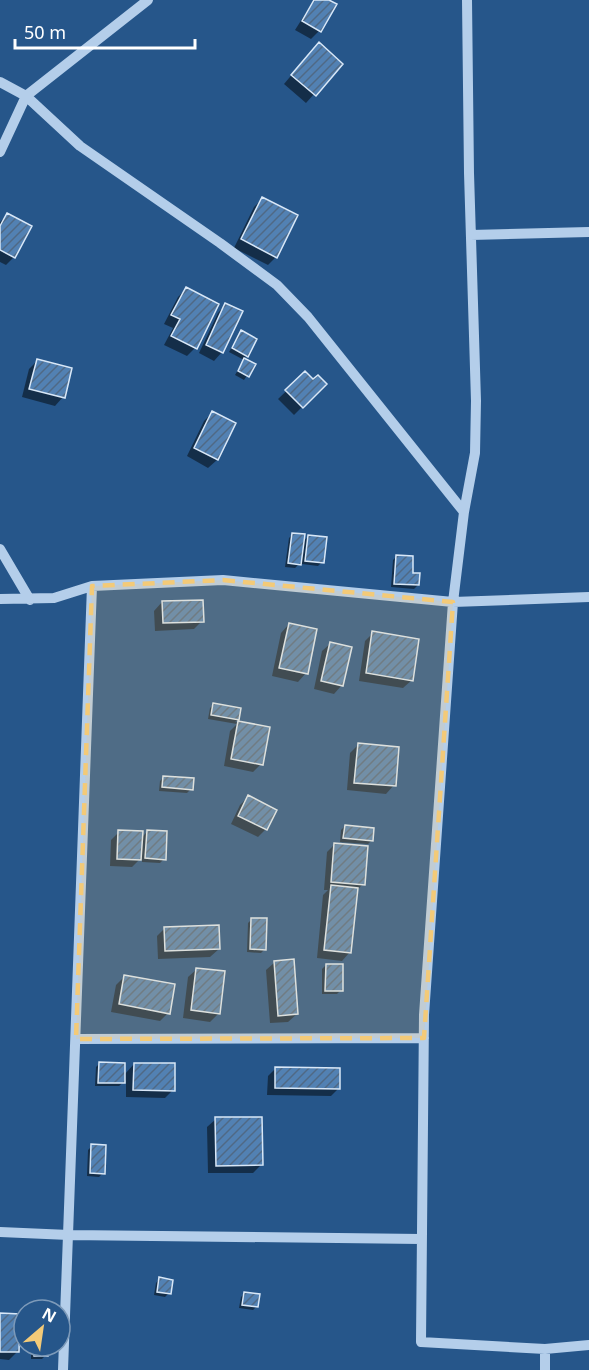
<svg xmlns="http://www.w3.org/2000/svg" width="589" height="1370" viewBox="0 0 589 1370" font-family="'Noto Sans',sans-serif">
	<style>
		.shadow { fill: #0007 }
		.building { fill: url(#building-hatch); stroke: #d8e7f7; stroke-width: 1.5 }
		.lines { fill: none; stroke-linecap: round; stroke-linejoin: round }
		.minor { stroke: #b4ceea; stroke-width: 10 }
		.marked { fill: #f3ca78; fill-opacity: 0.2; stroke: #f3ca78; stroke-width: 4.5; stroke-dasharray: 12 8; stroke-linejoin: round }
	</style>
	<defs>
		<pattern id="building-hatch" width="6" height="6" patternUnits="userSpaceOnUse" patternTransform="scale(1.5)"><rect width="6" height="6" fill="#5281b3"/><path d="M-1 1l2-2M0 6l6-6M5 7l2-2" fill="none" stroke="#4f6985"/></pattern>
	</defs>
	<rect width="100%" height="100%" fill="#26568a"/>
	<path class="shadow" d="M314 0H326L319 31 311 39 295 30Z
		M311 52 341 64 306 103 284 84Z
		M262 199 276 257 268 265 234 248 254 207Z
		M7 215 14 257 6 265 0 262V222Z
		M186 289 217 305 195 348 187 356 164 345 173 328 164 324 178 297Z
		M226 304 222 352 214 361 199 353 218 313Z
		M241 332 247 356 243 359 254 365 244 380 235 375 244 360 229 352Z
		M37 361 63 397 55 406 22 397 29 369Z
		M305 373 313 381 325 384 294 415 278 399Z
		M212 413 234 424 217 460 208 468 187 456 204 421Z
		M293 534 302 542 309 536 322 562 318 566 302 564V561L295 568 285 567 289 538Z
		M396 557 418 585 414 589 391 587 393 560Z
		M162 602 202 621 194 629 155 631 154 611Z
		M289 624 306 673 298 682 272 676 281 633Z
		M373 633 412 680 403 688 359 681 365 641Z
		M331 643 342 685 334 694 314 689 322 651Z
		M213 705 238 720 235 722 268 728 261 764 253 772 224 766 230 731 237 724 208 719 210 708Z
		M358 745 394 785 386 794 347 790 350 753Z
		M164 777 191 789 187 793 159 791 160 781Z
		M248 797 266 829 258 837 231 824 240 805Z
		M345 826 372 840 368 844 340 842 341 830Z
		M119 832 141 838 147 832 164 859 160 863 142 862V857L132 867 110 866 111 840Z
		M335 844 363 884 356 891 350 952 342 961 317 958 323 895 328 890H324L327 852Z
		M252 919 265 949 261 953 247 952 248 923Z
		M165 928 219 949 210 957 158 959 157 936Z
		M275 962 297 1014 288 1022 270 1023 266 970Z
		M326 965 341 990 337 994H322V969Z
		M197 969 219 1013 210 1022 183 1018 188 977Z
		M124 977 168 1013 160 1021 111 1012 116 985Z
		M99 1064 124 1075 134 1064 173 1090 165 1098 126 1097V1080L119 1086H95L96 1067Z
		M276 1068 339 1088 331 1096 267 1095 268 1076Z
		M216 1119 262 1164 253 1173H208L207 1127Z
		M92 1146 103 1173 99 1177 87 1176 88 1150Z
		M159 1279 169 1293 165 1297 154 1295 156 1283Z
		M245 1293 257 1306 253 1310 239 1308 241 1297Z
		M0 1315 17 1352 9 1360 0 1359Z
		M31 1346H47L46 1355 42 1359H31Z"/>
	<path class="building" d="M314 0H329L337 4 321 32 302 21Z
		M319 42 343 64 316 96 291 75Z
		M262 197 298 215 277 258 241 239Z
		M7 213 32 226 15 258 0 250V226Z
		M186 287 219 304 197 349 171 336 180 319 171 315Z
		M225 303 243 311 223 353 206 345Z
		M241 330 257 339 248 357 232 348Z
		M244 358 256 364 249 377 238 371Z
		M37 359 72 368 65 398 29 389Z
		M305 371 313 379 318 375 327 384 303 408 285 390Z
		M212 411 236 423 218 460 194 448Z
		M292 533 305 534 301 565 288 563Z
		M308 535 327 537 324 563 305 561Z
		M396 555 413 556V573H420L419 585 394 584Z
		M203 600 204 622 163 623 162 601Z
		M289 623 317 629 308 674 279 668Z
		M372 631 419 639 413 681 366 673Z
		M330 642 352 647 343 686 321 681Z
		M213 703 241 708 239 720 211 715Z
		M238 721 270 727 263 765 231 759Z
		M358 743 399 747 396 786 354 783Z
		M163 776 194 778 193 790 162 787Z
		M248 795 277 810 267 830 238 816Z
		M345 825 374 828 373 841 343 838Z
		M118 830 143 831 141 860 117 859Z
		M147 830 167 831 166 860 145 858Z
		M334 843 368 846 365 885 331 882Z
		M331 885 358 888 351 953 324 950Z
		M251 918H267L266 950 250 949Z
		M219 925 220 949 165 951 164 927Z
		M294 959 298 1014 278 1016 274 961Z
		M326 964H343V991H325Z
		M196 968 225 971 220 1014 191 1010Z
		M124 975 175 984 170 1014 119 1004Z
		M99 1062 125 1063V1083H98Z
		M134 1063H175V1091L133 1090Z
		M275 1067 340 1068V1089L275 1088Z
		M215 1117H262L263 1165 216 1166Z
		M91 1144 106 1145 105 1174 90 1173Z
		M159 1277 173 1280 171 1294 157 1292Z
		M244 1292 260 1294 258 1307 242 1305Z
		M0 1313 20 1314 19 1352H0Z
		M34 1346H48V1356H34Z"/>
	<g class="lines">
		<path class="minor" d="M467 0 469 173 476 401 475 453 464 512 453 602 424 1015 421 1342 545 1349 589 1345
			M0 82 26 96 80 146 220 243 277 285 308 317 464 512
			M0 152 26 96 148 0
			M471 235 589 232
			M0 549 30 600
			M0 599 54 598 92 586 223 580 453 602 589 597
			M76 1039 424 1038
			M0 1232 69 1235 421 1239
			M63 1370 92 586
			M545 1370V1349"/>
	</g>
	<path class="marked" d="M223 580 453 602 424 1038 76 1039 92 586Z"/>
	<g transform="translate(42 1328) rotate(29)"><circle r="28" fill="#26568a" stroke="#7d9ab9" stroke-width="1.5"/>
	<path d="M0-4.5L10 22L0 15L-10 22Z" fill="#f3ca78"/>
	<text y="-9" font-size="16" font-weight="bold" text-anchor="middle" fill="#ffffff">N</text>
	</g>
	<path d="M15 39v9h180v-9" fill="none" stroke="#ffffff" stroke-width="3"/>
	<text x="24" y="39" font-size="18" fill="#ffffff" stroke="#26568a" stroke-width="4.5" paint-order="stroke">50 m</text>
</svg>
